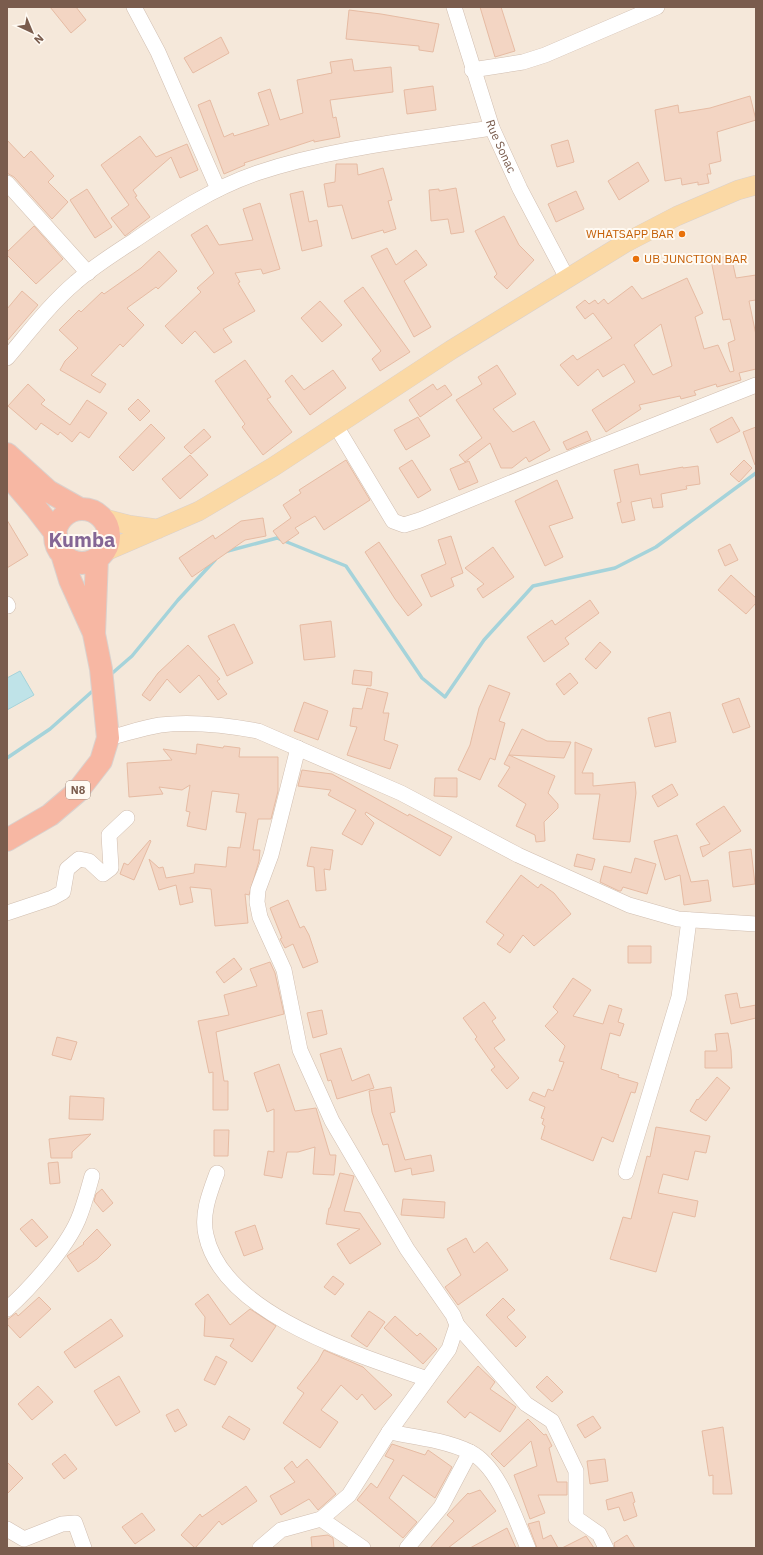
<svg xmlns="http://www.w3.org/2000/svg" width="763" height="1555" viewBox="0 0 763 1555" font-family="'IBM Plex Sans',sans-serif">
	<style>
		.residential { fill: #f5e8da }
		.water { fill: #bfe3e8; stroke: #a5d3da }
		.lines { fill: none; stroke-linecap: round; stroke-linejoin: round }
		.stream { stroke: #a5d3da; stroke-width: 3.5 }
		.building { fill: #f3d5c3; stroke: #e6bba3; fill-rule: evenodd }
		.minor-casing { stroke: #d1beb0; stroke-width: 16 }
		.major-casing { stroke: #dad1cd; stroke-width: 20 }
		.highway-casing { stroke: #dad1cd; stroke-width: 24 }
		.minor { stroke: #fff; stroke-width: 15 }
		.major { stroke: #fbd9a5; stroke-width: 19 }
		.highway { stroke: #f7b7a3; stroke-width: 22 }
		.food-dot { fill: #e8710a; stroke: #fffaf3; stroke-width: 1.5 }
		.labels { text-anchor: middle; stroke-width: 4; stroke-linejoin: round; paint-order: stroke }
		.shield { fill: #fffaf3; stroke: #a28b7f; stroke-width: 1 }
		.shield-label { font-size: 11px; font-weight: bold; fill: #7a5c4d }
		.street-label { font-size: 12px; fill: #7a5c4d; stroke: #fffaf3 }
		.food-label { font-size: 12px; fill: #c56008; stroke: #fffaf3; text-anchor: end }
		.town-label { font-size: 20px; font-weight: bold; fill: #846695; stroke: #fffaf3 }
	</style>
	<rect width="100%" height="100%" fill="#fdf6ec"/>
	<path class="residential" d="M7 7H756V1548H7Z"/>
	<path class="water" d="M20 671 34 695 7 710V678Z"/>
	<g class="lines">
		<path class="stream" d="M224 552 277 538 346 566 422 678 445 697 484 640 533 586 615 568 656 547 756 473
			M109 676 132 656 178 600 215 560
			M7 758 50 729 96 688"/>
	</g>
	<path class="building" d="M50 7H76L86 20 71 33Z
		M480 7H501L515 51 495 57Z
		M349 10 381 14 439 24 433 52 419 50V46L346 39Z
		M221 37 229 53 193 73 184 58Z
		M352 59 354 71 391 67 393 92 330 100 333 118 336 117 340 137 314 142V140L244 163 245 165 224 174 198 105 210 100 224 137 233 133 234 136 269 125 258 93 270 89 280 120 303 113 297 80 332 73 330 62Z
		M433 86 436 110 407 114 404 90Z
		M750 96 756 120 717 132 721 161 709 164 711 174H707L709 183 698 185V182L682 185 681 178 665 181 655 110 678 105 679 113 710 108Z
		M140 136 156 157 187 144 198 170 180 178 171 157 133 190 137 196 135 197 150 217 125 236 111 218 129 205 101 165Z
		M7 140 24 158 31 151 54 176 48 182 68 202 52 219 14 177 7 173Z
		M568 140 574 162 557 167 551 145Z
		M638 162 649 181 619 200 608 181Z
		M336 164H357L358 175 383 168 392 200 388 201 396 229 384 233 383 230 352 239 342 205 328 207 324 184 335 182Z
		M456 188 464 232 451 234 448 219 431 221 429 190 439 189V191Z
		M87 189 112 227 95 238 70 200Z
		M303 191 309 222 317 220 322 246 302 251 290 194Z
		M576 191 584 209 556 222 548 204Z
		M260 203 280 269 263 274 261 269 235 273 240 282 238 283 255 311 223 329 232 342 214 353 195 331 182 344 165 326 201 292 197 288 214 273 191 235 207 225 219 245 253 240 243 209Z
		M504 216 519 245 534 260 507 289 494 277 497 274 475 231Z
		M34 226 63 259 36 284 7 255V252Z
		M387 248 396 265 416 250 427 265 404 281 431 327 414 337 371 256Z
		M159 251 177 271 158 289 156 287 127 308 144 325 123 347 120 344 91 375 106 384 100 393 60 370 65 361 78 348 59 330 79 310 81 312 102 292 104 294 141 268Z
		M731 255 736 278 756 275V300L749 301 756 335V369L739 373 741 380 717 387 716 384 694 391 696 395 681 399 680 396 639 405 641 409 606 432 592 410 635 382 624 364 603 377 598 369 578 386 560 365 573 355 577 360 612 338 593 313 585 319 576 307 585 300 589 304 595 300 598 304 604 299 608 304 632 286 642 299 687 278 703 313 695 317 704 349 718 345 730 372 734 371 728 343 735 340 730 319 723 320 711 260ZM661 324 672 366 653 375 634 345Z
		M363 287 410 352 380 371 372 359 381 351 344 301Z
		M22 291 38 305 7 341V309Z
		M320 301 342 325 322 342 301 318Z
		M245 360 271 397 267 399 292 432 263 455 242 427 245 424 215 381Z
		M497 365 516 394 493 409 513 432 534 421 550 450 529 462 526 457 512 468H501L490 443 465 462 459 455 482 438 456 400 482 384 478 377Z
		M333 370 346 388 310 415 285 381 292 375 304 390Z
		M28 384 45 400 41 404 70 425 87 400 107 413 89 438 80 432 72 442 60 432 58 435 41 423 36 430 8 406Z
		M433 384 437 390 445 385 452 395 420 417 409 400Z
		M138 399 150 411 140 421 128 409Z
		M418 417 430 436 406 450 394 430Z
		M732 417 740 431 717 443 710 429Z
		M151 424 165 438 133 471 119 457Z
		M756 427V465H755L743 432Z
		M204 429 211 437 191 454 184 447Z
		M587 431 591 440 567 450 563 442Z
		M190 455 208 475 180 499 162 479Z
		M346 460 370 500 324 530 315 516 295 528 299 533 283 544 273 531 291 518 283 505 301 493 299 490Z
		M412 460 431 490 418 498 399 468Z
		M744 460 752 468 739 482 730 474Z
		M469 461 478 482 459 490 450 469Z
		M638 464 640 475 683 467V468L698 466 700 484 686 486 687 489 661 494 663 507 653 508 651 498 631 502 635 520 622 523 617 503 621 502 614 470Z
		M557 480 573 518 549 526 563 557 545 566 515 501Z
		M263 518 266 536 245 540 192 577 179 558 213 535 215 539 241 521Z
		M7 520 28 555 7 568Z
		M451 536 463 573 451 578 454 586 431 597 421 575 446 564 438 540Z
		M379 542 422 605 408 616 395 599 365 552Z
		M730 544 738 560 725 566 718 550Z
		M493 547 514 577 483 598 477 589 484 584 465 568Z
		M731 575 756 598V603L746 614 718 590Z
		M590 600 599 613 565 638 569 644 544 662 527 637 552 620 555 625Z
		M331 621 335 657 304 660 300 625Z
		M234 624 253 663 227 676 208 636Z
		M600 642 611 652 596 669 585 659Z
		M188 645 220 679 217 681 227 694 218 700 199 675 180 693 167 679 150 701 142 695 158 673Z
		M354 670 372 672 371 686 352 684Z
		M570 673 578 683 564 695 556 684Z
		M489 685 510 693 499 721 505 723 495 760 490 758 480 780 458 770 470 745 479 708Z
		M367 688 388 693 383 713H389L384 740 398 745 390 769 347 755 357 727 350 726 353 708 362 709Z
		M739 698 750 727 733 733 722 704Z
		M304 702 328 711 318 740 294 731Z
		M670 712 676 742 655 747 648 718Z
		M522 729 547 741 571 742 564 758 509 755 555 776 548 793 558 804V808L544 822 545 841 536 842 535 835 516 826 526 804 498 786 510 767 504 764Z
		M575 742 592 749 582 773H593V786L635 782 636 793 630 842 593 839 600 794H575Z
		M197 744 223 748 224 746 240 748 239 757H278V791L271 819H258L253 850H260L259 861 249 895 245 894 248 923 215 926 211 889 190 887 193 902 180 905 176 885 159 890 149 859 159 868 163 867 166 878 194 873 195 864 226 867 228 847 240 848 246 813 236 812 239 794 212 791 206 830 187 826 190 812 186 811 190 785 182 790 159 787 163 794 129 797 127 763 172 760 163 749 196 754Z
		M302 770 332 774 408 816 409 814 452 837 440 856 366 812 365 814 374 823 362 845 342 834 356 810 328 795 331 790 298 786Z
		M435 778H457V797L434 796Z
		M672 784 678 795 658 807 652 796Z
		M724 806 741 831 703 857 700 847 710 844 696 824Z
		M677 835 691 882 708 880 711 901 684 905 680 875 665 880 654 841Z
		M150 840 151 841 134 880 120 874 124 863 128 865Z
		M311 847 333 850 330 870 324 869 326 890 316 891 314 867 307 866Z
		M751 849 755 884 733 887 729 852Z
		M577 854 595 859 592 870 574 866Z
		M635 858 656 864 647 894 623 887 621 891H619L600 882 604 866 631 873Z
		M521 875 538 888 541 884 554 893 571 914 534 946 523 935 510 953 497 944 504 935 486 922Z
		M288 900 300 928 304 926 309 935 318 962 303 968 293 944 285 948 280 939 282 938 270 908Z
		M628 946H651V963H628Z
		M234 958 242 969 224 983 216 972Z
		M270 962 275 973 284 1014 216 1032 224 1081H228V1110H213V1072L209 1073 198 1021 229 1015 224 995 257 986 250 969Z
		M573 978 591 990 573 1016 603 1024 609 1005 622 1009 618 1022 624 1024 620 1036 610 1033 601 1069 619 1075 618 1077 638 1083 635 1093 631 1092 613 1142 602 1137 593 1161 541 1139 545 1126 542 1124 544 1119 541 1118 545 1107 529 1100 533 1092 545 1097 548 1089 553 1091 564 1062 559 1061 565 1046 545 1026 558 1012 553 1007Z
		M737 993 740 1008 756 1005V1018L731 1024 725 995Z
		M484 1002 496 1018 492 1021 505 1040 494 1048 519 1078 507 1089 491 1070 495 1067 475 1039 477 1037 463 1018Z
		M322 1010 327 1034 313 1038 307 1013Z
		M728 1033 731 1050 732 1068H705V1051H717L715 1034Z
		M57 1037 77 1042 71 1060 52 1055Z
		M341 1048 352 1081 369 1074 374 1088 337 1099 331 1080 328 1081 320 1054Z
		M279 1064 295 1111 316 1108 330 1155H336L334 1175 313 1174 315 1147 298 1152H287L282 1178 264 1175 268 1151 274 1152V1109L267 1112 254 1073Z
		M717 1077 730 1088 706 1121 690 1111 697 1099 698 1100Z
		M391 1087 395 1112 390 1113 405 1160 431 1155 434 1171 412 1175 411 1168 395 1172 388 1144 383 1145 372 1112 369 1091Z
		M70 1096 104 1098 103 1120 69 1119Z
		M656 1127 710 1136 706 1153 695 1151 688 1180 663 1174 658 1193 698 1201 695 1217 673 1212 656 1272 610 1259 623 1217 631 1219 647 1156 650 1157Z
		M214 1130H229L228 1156H214Z
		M91 1134 72 1152V1158H51L49 1139Z
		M58 1162 60 1183 50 1184 48 1163Z
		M340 1173 354 1176 344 1211 360 1213 381 1244 350 1264 337 1244 360 1229 326 1224 329 1208H330Z
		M102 1189 113 1203 103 1212 94 1201 96 1194Z
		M403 1199 445 1202 444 1218 401 1215Z
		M32 1219 48 1237 36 1247 20 1229Z
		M255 1225 263 1249 244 1256 235 1232Z
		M97 1229 111 1245 97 1259 78 1272 67 1256 84 1244 83 1243Z
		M466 1238 474 1253 487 1242 508 1270 458 1305 445 1287 461 1275 447 1249Z
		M333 1276 344 1284 335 1295 324 1287Z
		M208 1294 230 1325 250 1309 276 1326 252 1362 230 1346 234 1339 204 1336 205 1317 195 1304Z
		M39 1297 51 1309 20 1338 7 1324V1320L16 1313 18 1316Z
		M503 1298 515 1310 507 1317 526 1337 516 1347 486 1315Z
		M369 1311 385 1322 367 1347 351 1336Z
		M395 1316 417 1336 420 1333 437 1349 423 1364 384 1328Z
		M111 1319 123 1336 75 1368 64 1352Z
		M324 1350 363 1367 392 1395 375 1410 362 1394 357 1400 341 1385 321 1410 338 1422 320 1448 283 1423 304 1393 297 1388 318 1361Z
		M216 1356 227 1362 215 1385 204 1380Z
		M478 1366 495 1382 490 1389 516 1407 500 1432 470 1412 465 1418 447 1402Z
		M119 1376 140 1412 116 1426 94 1391Z
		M547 1376 563 1392 552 1402 536 1387Z
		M38 1386 53 1402 32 1420 18 1404Z
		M178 1409 187 1425 175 1432 166 1415Z
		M229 1416 250 1429 244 1440 222 1427Z
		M593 1416 601 1428 585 1438 577 1425Z
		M528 1419 544 1435 546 1434 552 1446 549 1448 557 1482H567V1495H538L545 1513 530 1519 514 1475 537 1466 531 1441 504 1467 491 1454Z
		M723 1427 732 1494H713V1475L709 1476 702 1431Z
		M392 1444 425 1455 428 1450 452 1467 435 1498 403 1475 389 1498 417 1522 403 1538 357 1500 371 1483 377 1488 394 1460 385 1456Z
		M65 1454 77 1469 64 1479 52 1464Z
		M307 1459 336 1494 318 1510 309 1499 281 1515 270 1496 295 1482 284 1468 292 1461 297 1468Z
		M605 1459 608 1481 590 1484 587 1461Z
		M7 1462 23 1478 7 1494Z
		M246 1486 257 1501 222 1525 219 1521 195 1548 181 1535 200 1514 202 1517Z
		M480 1490 496 1511 448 1548H430L454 1521 447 1515 468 1493 469 1494Z
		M632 1492 635 1502 633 1503 637 1516 624 1521 619 1507 608 1510 606 1500Z
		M142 1513 155 1530 135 1544 122 1527Z
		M539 1521 543 1539 551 1535 558 1548H537L528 1524Z
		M507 1528 516 1548H470Z
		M328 1535 333 1538 334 1548H312L311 1537Z
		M627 1535 635 1548H615L614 1543Z
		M586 1536 594 1548H562Z"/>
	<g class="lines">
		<g class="minor-casing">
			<g id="minor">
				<path d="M134 7 158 52 218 189"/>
				<path id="s1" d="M454 7 492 128 520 189 567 278"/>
				<path d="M472 70 523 62 545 55 657 7"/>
				<path d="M7 183 88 273"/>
				<path d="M7 358C29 332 50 304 76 282 94 266 115 253 135 240 173 214 213 188 257 173 332 148 413 140 492 128"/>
				<path d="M336 426 393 521 404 525 420 520 574 457 756 385"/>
				<path d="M7 604 8 606"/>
				<path d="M108 738C125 734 142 728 160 725 192 721 226 725 258 731L401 793 518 855 629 905 678 919 756 924"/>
				<path d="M7 913 52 898 63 892 67 869 79 859 89 861 103 874 111 868 109 835 127 818"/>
				<path d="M626 1172 679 997 689 920"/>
				<path d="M217 1173C210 1192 201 1214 206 1235 223 1315 359 1355 427 1379"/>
				<path d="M7 1309C30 1289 66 1248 78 1220 84 1206 88 1190 92 1176"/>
				<path d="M457 1325 526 1404 552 1421 576 1471V1518L599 1534 606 1548"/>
				<path d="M389 1432C415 1437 445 1440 470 1452 500 1467 515 1519 528 1548"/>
				<path d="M321 1519 363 1548"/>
				<path d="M7 1529 24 1539 62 1524 75 1523 84 1548"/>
				<path d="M260 1548 281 1530 321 1519 349 1495 389 1432 449 1349 457 1325 453 1315 407 1249 332 1121 300 1050 284 970 260 917 257 902 258 890 271 855 298 748"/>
				<path d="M407 1548 441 1507 470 1452"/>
			</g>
		</g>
		<g class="major-casing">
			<path id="major" d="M102 518 129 525 158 529
				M104 552 199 511 273 467 451 350 625 243 677 216 738 190 756 185"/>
		</g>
		<g class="highway-casing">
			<path id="highway" d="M7 454 48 491 80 509
				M7 474 36 508 56 534
				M55 536a27 27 0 1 1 54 0a27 27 0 1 1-54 0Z
				M62 554 70 580 93 631
				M7 840 50 815 77 792 101 761 108 738 101 669 94 634 97 558"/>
		</g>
		<use href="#minor" class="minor"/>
		<use href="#major" class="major"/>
		<use href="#highway" class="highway"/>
	</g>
	<g class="food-dot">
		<circle cx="682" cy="234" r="4"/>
		<circle cx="636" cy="259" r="4"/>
	</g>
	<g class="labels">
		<rect class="shield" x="66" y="781" width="24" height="18" rx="3"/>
		<g class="shield-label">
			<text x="78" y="794">N8</text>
		</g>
		<g class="street-label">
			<text dy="4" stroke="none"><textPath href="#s1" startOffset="147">Rue Sonac</textPath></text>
		</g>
		<g class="food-label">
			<text x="674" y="238">WHATSAPP BAR</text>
			<text x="644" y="263" text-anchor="start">UB JUNCTION BAR</text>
		</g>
		<g class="town-label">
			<text x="82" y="547">Kumba</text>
		</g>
	</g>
	<rect width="763" height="1555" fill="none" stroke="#7a5c4d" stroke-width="16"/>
	<g transform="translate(32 32) rotate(136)" stroke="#fffaf3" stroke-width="3" paint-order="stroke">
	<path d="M0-3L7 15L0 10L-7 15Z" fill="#7a5c4d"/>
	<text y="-6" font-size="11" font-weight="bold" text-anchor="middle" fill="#7a5c4d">N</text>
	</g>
</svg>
